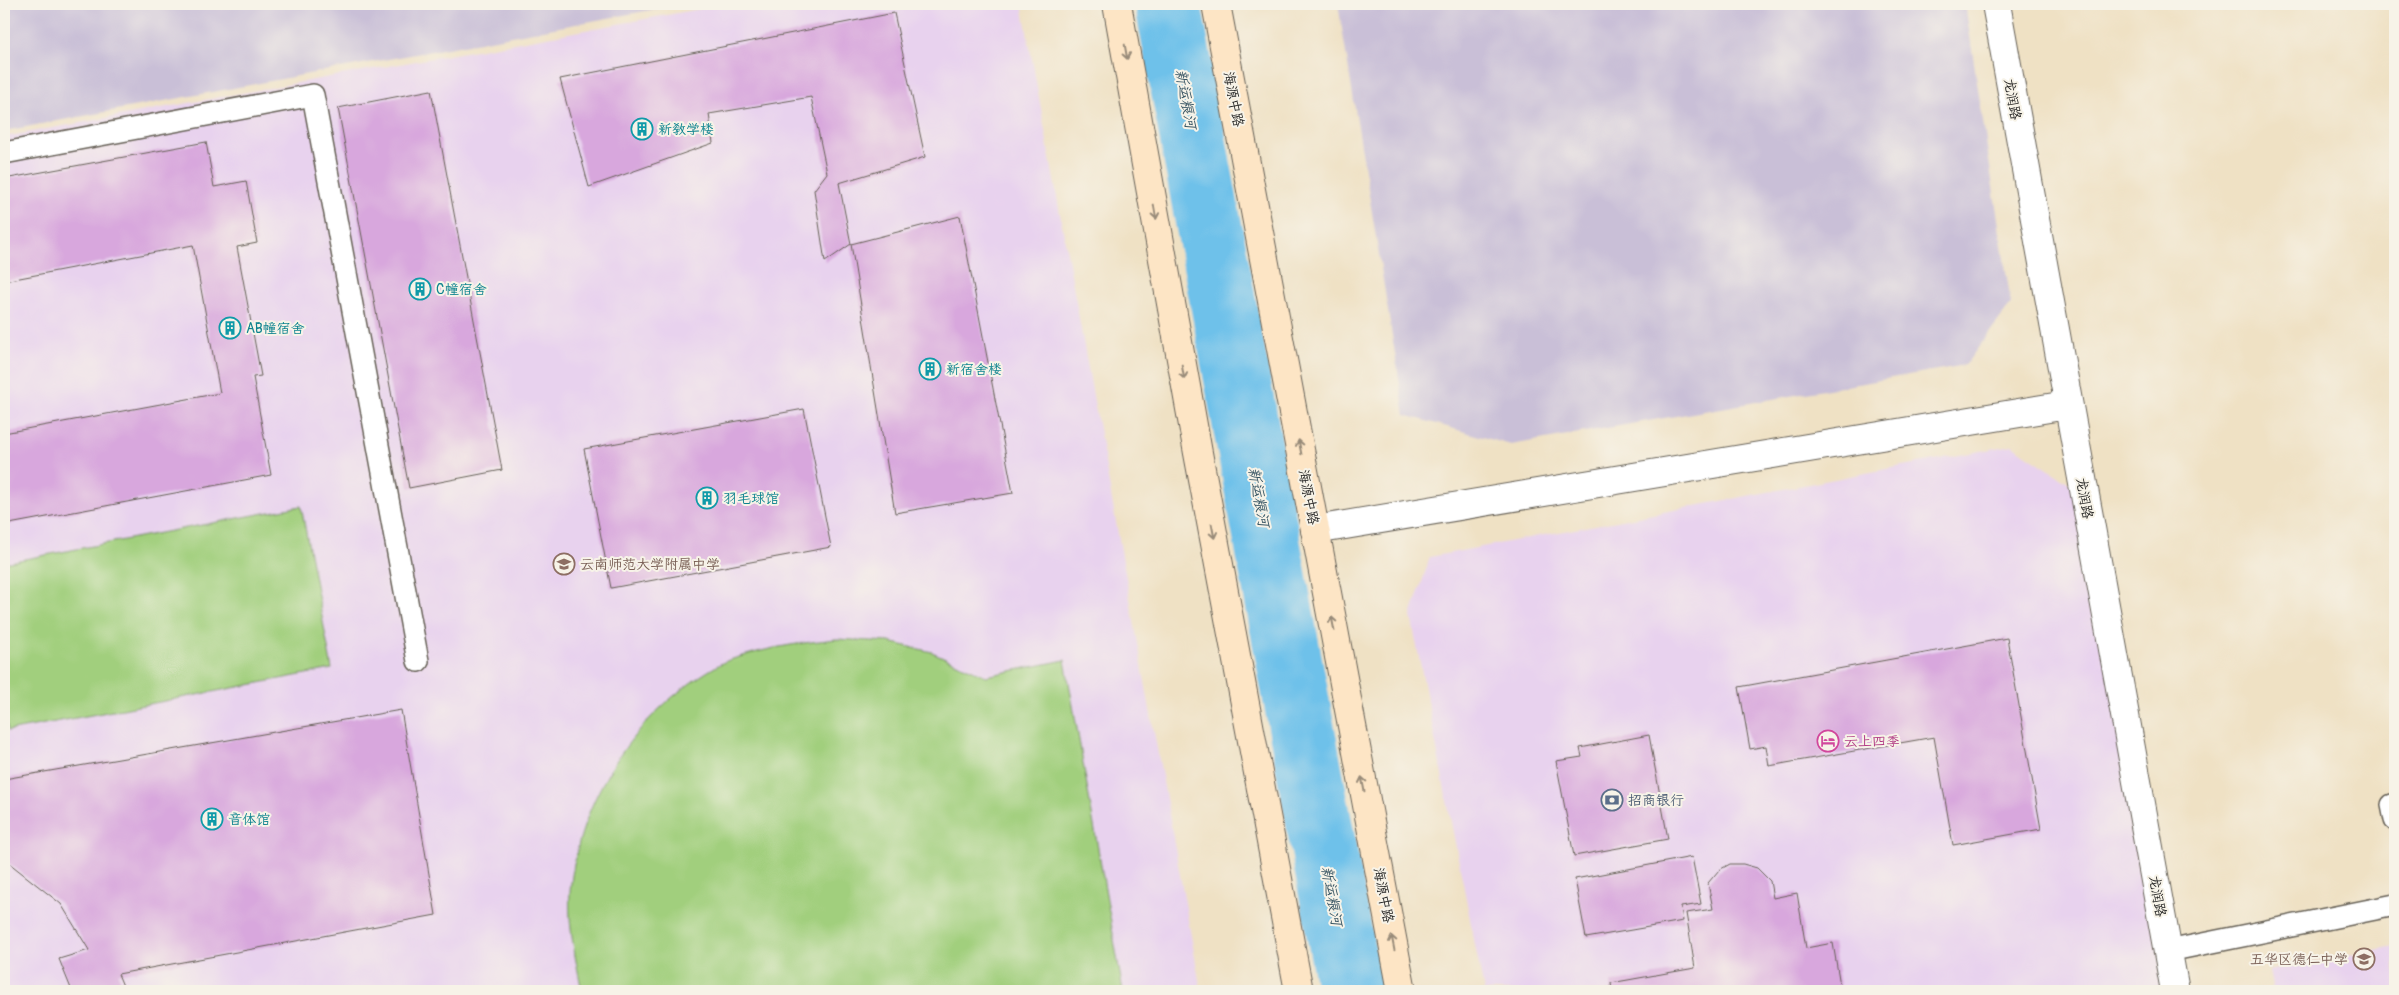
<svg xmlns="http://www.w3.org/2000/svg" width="2399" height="995" viewBox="0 0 2399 995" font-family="Pangolin,'LXGW WenKai TC',sans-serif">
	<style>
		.built { fill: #e8d2ee }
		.industrial { fill: #c9bfd7 }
		.green { fill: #a1cf7d; stroke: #5e764c }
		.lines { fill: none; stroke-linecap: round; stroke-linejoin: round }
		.river { stroke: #6ec1ea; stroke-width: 66 }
		.building { fill: #d8a7dd }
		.lane-casing { stroke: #666157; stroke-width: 24 }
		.street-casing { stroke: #666157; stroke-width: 30 }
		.secondary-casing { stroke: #666157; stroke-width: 30 }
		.lane { stroke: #fff; stroke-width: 21 }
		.street { stroke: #fff; stroke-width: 28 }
		.secondary { stroke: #fde5c5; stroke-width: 28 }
		.oneway { stroke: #988b79 }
		.labels { text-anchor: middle; stroke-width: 4; stroke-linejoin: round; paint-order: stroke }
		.street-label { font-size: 14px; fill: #1c1c1c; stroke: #f7f3e8 }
		.culture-label { font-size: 14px; fill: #0d838f; stroke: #f7f3e8; text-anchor: start }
		.education-label { font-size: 14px; fill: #785e54; stroke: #f7f3e8; text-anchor: start }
		.hotel-label { font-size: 14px; fill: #b23c85; stroke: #f7f3e8; text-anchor: start }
		.service-label { font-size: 14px; fill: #4e5e75; stroke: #f7f3e8; text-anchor: start }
		.water-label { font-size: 15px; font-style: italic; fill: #395664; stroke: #f7f3e8 }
	</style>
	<rect width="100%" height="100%" fill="#f7f3e8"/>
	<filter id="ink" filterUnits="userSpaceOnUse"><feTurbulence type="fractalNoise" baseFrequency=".02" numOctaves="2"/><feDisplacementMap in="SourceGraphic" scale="10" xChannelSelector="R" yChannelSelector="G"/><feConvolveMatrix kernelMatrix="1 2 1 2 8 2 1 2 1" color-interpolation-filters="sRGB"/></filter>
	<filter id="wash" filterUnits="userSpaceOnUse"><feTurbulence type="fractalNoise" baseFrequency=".0096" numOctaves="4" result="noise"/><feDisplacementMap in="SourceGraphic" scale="20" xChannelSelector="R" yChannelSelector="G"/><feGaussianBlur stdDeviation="1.12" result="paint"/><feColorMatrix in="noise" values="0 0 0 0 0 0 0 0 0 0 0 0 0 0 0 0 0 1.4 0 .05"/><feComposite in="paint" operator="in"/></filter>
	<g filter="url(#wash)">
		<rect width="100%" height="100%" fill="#efe1c4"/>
		<path class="built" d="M727 4H1022L1201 991H4V137Z
			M2012 445 2093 499 2179 991H1484L1411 616 1430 557Z
			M2395 946V991H2273L2269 971Z"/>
		<path class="industrial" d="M4 4H683L4 131Z
			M1338 4H1965L2011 304 1965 365 1511 445 1405 415Z"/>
		<path class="green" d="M301 506 332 669 8 731 4 706V563Z
			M836 639 889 642 932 652 986 676 1065 660 1123 991H582C575 956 566 918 571 883 582 791 640 708 722 663 728 660 736 658 743 656 776 646 802 643 836 639Z"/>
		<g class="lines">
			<path class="river" d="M1168 4 1350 991"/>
		</g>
		<g id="blocks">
			<path class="building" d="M894 13 925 157 839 183 851 244 825 262 814 190 827 173 811 97 709 114 713 143 589 187 560 79Z
				M431 90 502 470 409 488 338 108Z
				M206 142 214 187 246 181 257 243 237 247 261 376 253 377 271 475 4 525V433L220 393 193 245 4 281V179Z
				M960 216 1013 493 895 513 851 244Z
				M804 409 831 547 611 588 584 449Z
				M2007 638 2041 829 1953 845 1934 737 1769 766 1766 746 1750 749 1739 687Z
				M401 710 436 915 118 974 123 986 113 991H72L59 959 89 950 61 904 4 859V779Z
				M1649 735 1668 839 1574 856 1556 761 1582 757 1580 748Z
				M1692 857 1701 904 1681 907 1683 921 1586 938 1575 879Z
				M1730 864H1743L1757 868 1770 881 1773 898 1797 893 1806 948 1833 943 1841 991H1612L1611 983 1695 968 1686 913 1713 909 1708 883 1719 870Z"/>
		</g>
	</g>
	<g filter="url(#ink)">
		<use href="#blocks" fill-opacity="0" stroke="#666157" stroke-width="1"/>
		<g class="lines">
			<g class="lane-casing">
				<path id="lane" d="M4 153 313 95 418 661
					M2392 805 2395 820
					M2168 951 2395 905"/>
			</g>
			<g class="street-casing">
				<path id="street" d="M1996 4 2175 991
					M1315 530 2067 405"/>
			</g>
			<g class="secondary-casing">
				<path id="secondary" d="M1117 4 1198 453 1299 991
					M1216 4 1402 991"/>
			</g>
			<use href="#lane" class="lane"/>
			<use href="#street" class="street"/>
			<use href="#secondary" class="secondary"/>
		</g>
		<defs><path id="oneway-shaft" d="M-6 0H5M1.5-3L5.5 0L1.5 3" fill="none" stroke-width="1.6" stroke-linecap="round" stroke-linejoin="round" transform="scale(1.25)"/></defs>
		<g class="oneway">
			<use href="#oneway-shaft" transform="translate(1126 52) rotate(80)"/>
			<use href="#oneway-shaft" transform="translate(1155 212) rotate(80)"/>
			<use href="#oneway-shaft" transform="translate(1183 372) rotate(80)"/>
			<use href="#oneway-shaft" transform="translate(1300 447) rotate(-101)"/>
			<use href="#oneway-shaft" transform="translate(1213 531) rotate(79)"/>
			<use href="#oneway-shaft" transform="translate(1333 624) rotate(-101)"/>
			<use href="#oneway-shaft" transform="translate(1363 784) rotate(-101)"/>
			<use href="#oneway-shaft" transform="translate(1393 943) rotate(-101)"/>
		</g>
	</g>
	<defs>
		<g id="building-ring" transform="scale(1.125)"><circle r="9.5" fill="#f7f3e8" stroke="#0f9aa8" stroke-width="1.5"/><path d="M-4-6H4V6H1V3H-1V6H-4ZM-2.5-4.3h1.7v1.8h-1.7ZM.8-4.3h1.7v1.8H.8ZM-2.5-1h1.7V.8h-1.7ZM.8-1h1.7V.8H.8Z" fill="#0f9aa8"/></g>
		<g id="school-ring" transform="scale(1.125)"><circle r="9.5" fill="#f7f3e8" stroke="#8d6e63" stroke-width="1.5"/><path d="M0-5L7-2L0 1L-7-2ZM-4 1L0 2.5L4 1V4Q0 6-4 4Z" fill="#8d6e63"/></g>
		<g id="hotel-ring" transform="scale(1.125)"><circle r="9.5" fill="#f7f3e8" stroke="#d1479c" stroke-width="1.5"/><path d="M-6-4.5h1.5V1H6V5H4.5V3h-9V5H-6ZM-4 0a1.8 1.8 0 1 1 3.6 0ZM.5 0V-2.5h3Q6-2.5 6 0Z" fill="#d1479c"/></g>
		<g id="bank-ring" transform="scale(1.125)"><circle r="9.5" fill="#f7f3e8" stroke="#5c6f8a" stroke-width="1.5"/><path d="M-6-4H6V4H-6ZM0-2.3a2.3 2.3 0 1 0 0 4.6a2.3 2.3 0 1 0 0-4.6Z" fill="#5c6f8a"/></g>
	</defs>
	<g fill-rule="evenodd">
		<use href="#building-ring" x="642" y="129"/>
		<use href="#building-ring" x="420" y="289"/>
		<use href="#building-ring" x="230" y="328"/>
		<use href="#building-ring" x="930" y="369"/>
		<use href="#building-ring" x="707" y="498"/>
		<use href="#school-ring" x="564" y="564"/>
		<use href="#hotel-ring" x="1828" y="741"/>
		<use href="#bank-ring" x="1612" y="800"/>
		<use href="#building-ring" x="212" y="819"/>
		<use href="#school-ring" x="2364" y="959"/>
	</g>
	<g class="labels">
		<g class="street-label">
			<text transform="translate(1234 99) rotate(79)" y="5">海源中路</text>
			<text transform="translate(2013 99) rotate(80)" y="5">龙润路</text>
			<text transform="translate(1309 497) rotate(79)" y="5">海源中路</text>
			<text transform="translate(2085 498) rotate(80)" y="5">龙润路</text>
			<text transform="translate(1384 895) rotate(79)" y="5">海源中路</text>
			<text transform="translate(2158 896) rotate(80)" y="5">龙润路</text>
		</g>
		<g class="culture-label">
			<text x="658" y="134">新教学楼</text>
			<text x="436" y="294">C幢宿舍</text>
			<text x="246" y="333">AB幢宿舍</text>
			<text x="946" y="374">新宿舍楼</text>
			<text x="723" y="503">羽毛球馆</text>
			<text x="228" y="824">音体馆</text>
		</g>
		<g class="education-label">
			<text x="580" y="569">云南师范大学附属中学</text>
			<text x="2348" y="964" text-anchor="end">五华区德仁中学</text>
		</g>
		<g class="hotel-label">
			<text x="1844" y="746">云上四季</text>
		</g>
		<g class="service-label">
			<text x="1628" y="805">招商银行</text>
		</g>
		<g class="water-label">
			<text transform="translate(1186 99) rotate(80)" y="5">新运粮河</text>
			<text transform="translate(1259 497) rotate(80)" y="5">新运粮河</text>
			<text transform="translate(1332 896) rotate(80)" y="5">新运粮河</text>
		</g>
	</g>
	<rect width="2399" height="995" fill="none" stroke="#f7f3e8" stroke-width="20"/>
</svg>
